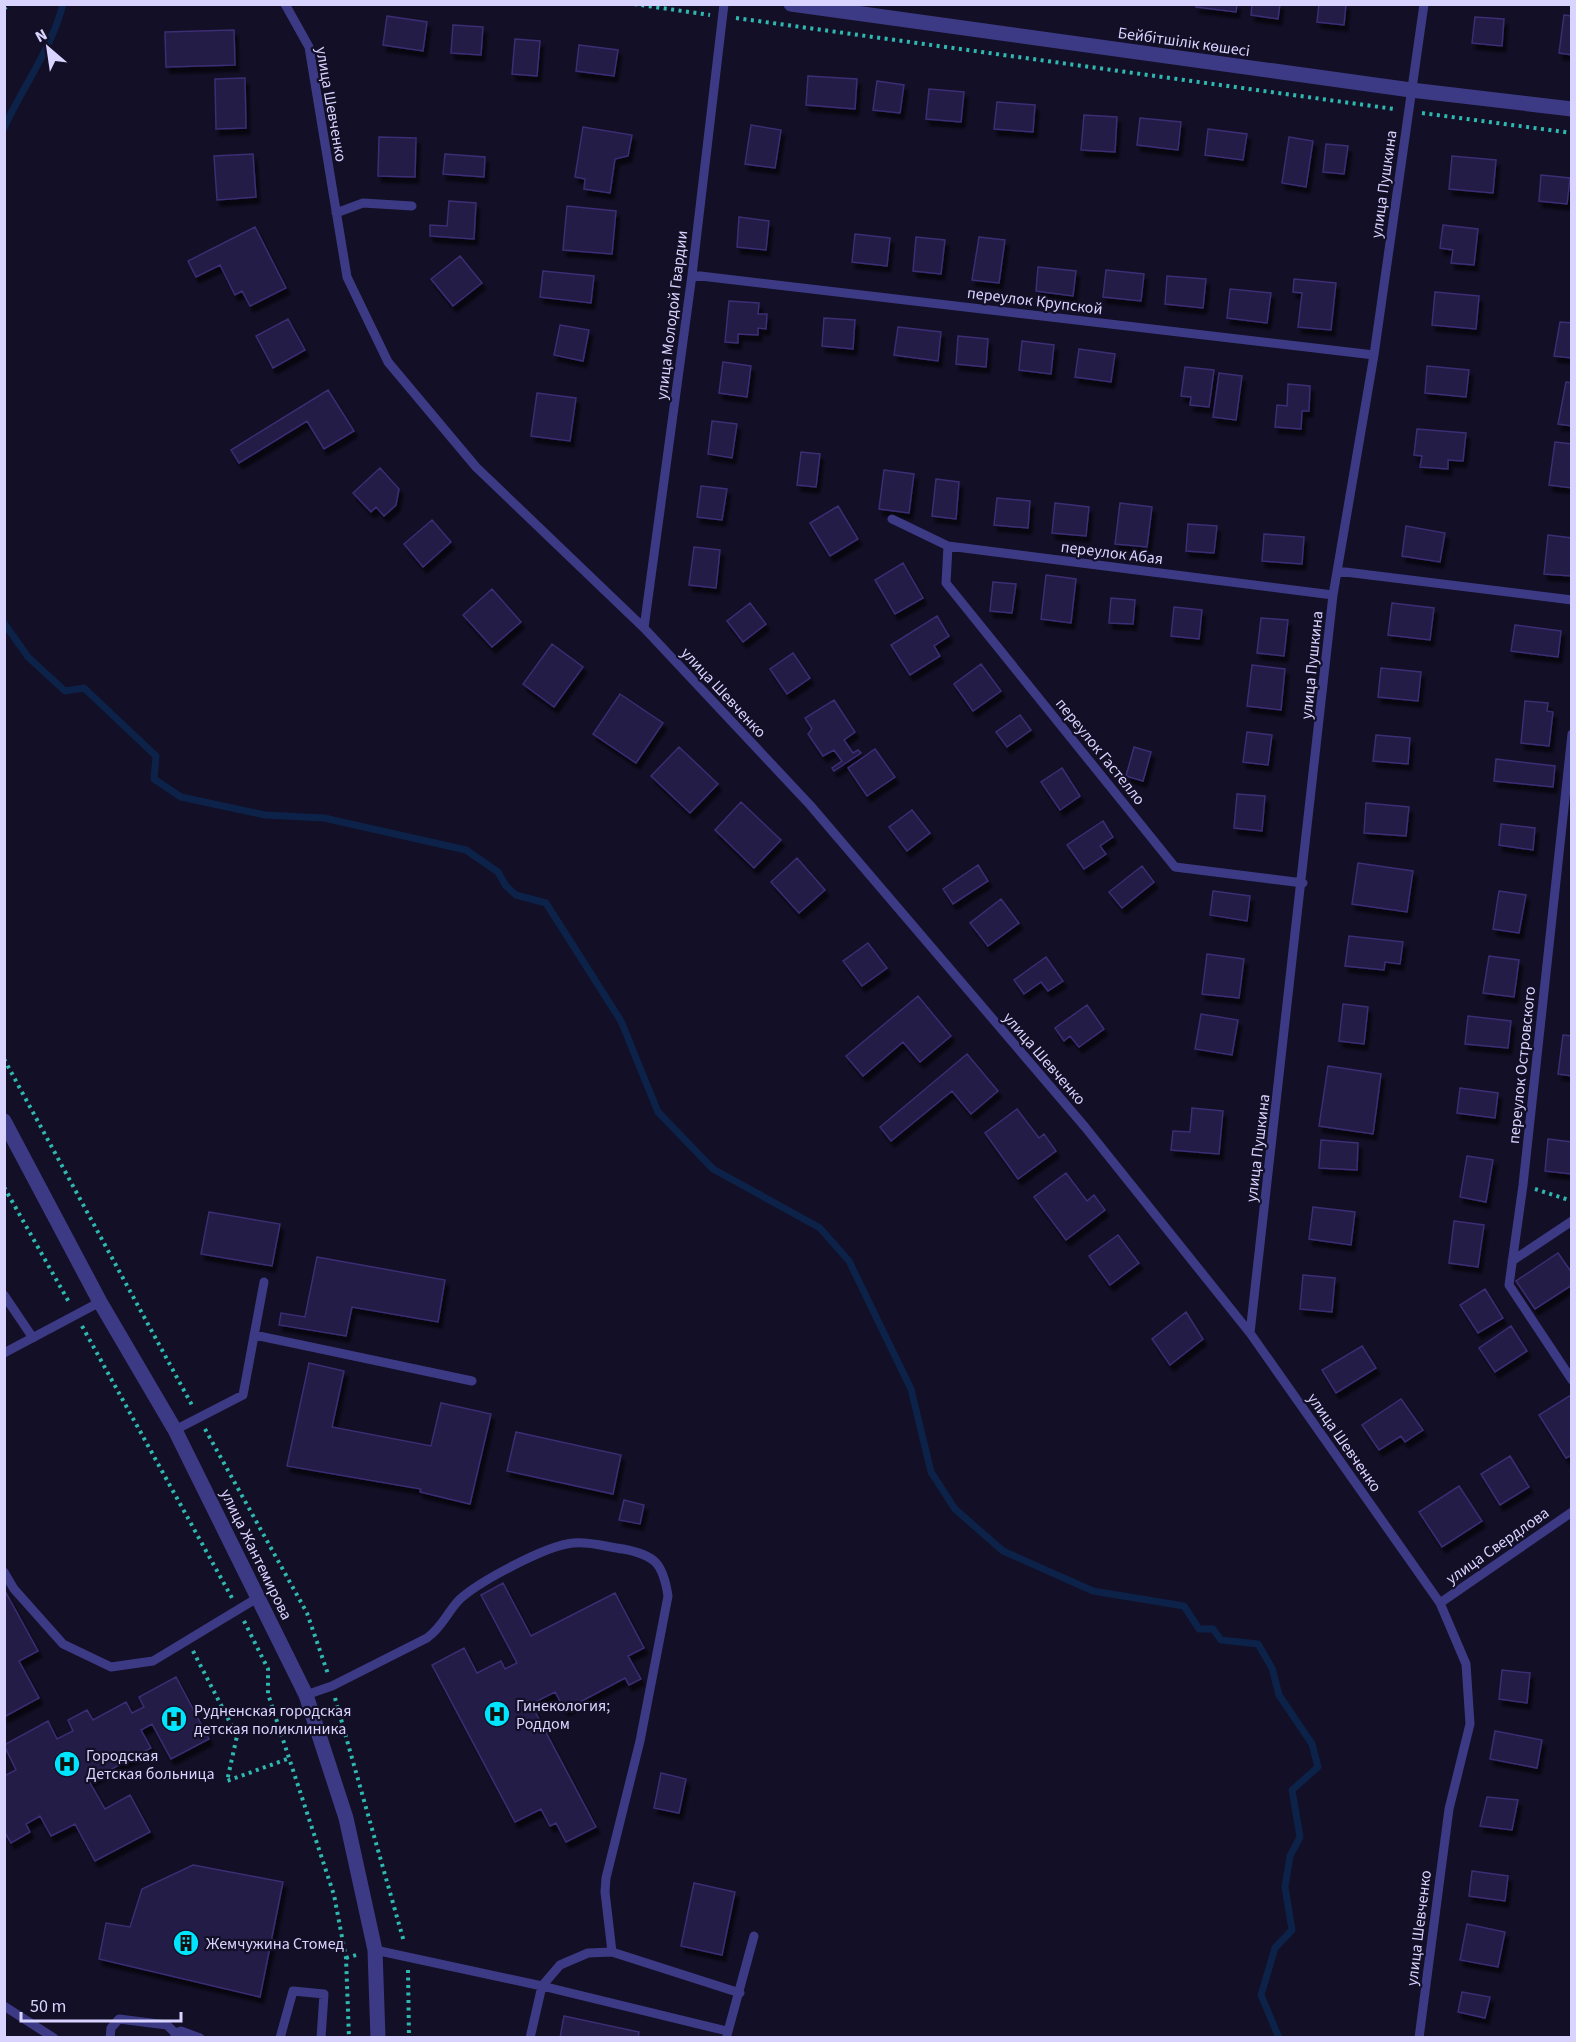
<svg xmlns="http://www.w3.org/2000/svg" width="1576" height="2042" viewBox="0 0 1576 2042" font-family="'Source Sans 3',sans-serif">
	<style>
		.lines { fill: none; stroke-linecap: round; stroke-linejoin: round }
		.stream { stroke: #0c2248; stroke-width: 7 }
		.building { fill: #241b47; stroke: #3b2d73; stroke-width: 1.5; filter: url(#shadow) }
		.path { stroke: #2fb8b0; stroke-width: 4; stroke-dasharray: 3 4.5; stroke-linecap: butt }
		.service { stroke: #3d3a85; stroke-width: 9 }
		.minor { stroke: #3d3a85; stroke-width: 15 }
		.labels { text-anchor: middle; stroke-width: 4.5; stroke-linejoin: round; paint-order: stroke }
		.street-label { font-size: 16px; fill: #d9d4ff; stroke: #130f26 }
		.poi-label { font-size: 16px; fill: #d9d4ff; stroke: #130f26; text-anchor: start }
	</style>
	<defs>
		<filter id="shadow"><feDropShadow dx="3.5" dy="6" stdDeviation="1.5" flood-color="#0009"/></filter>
	</defs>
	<rect width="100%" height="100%" fill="#130f26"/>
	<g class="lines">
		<path class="stream" d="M4 128C23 86 52 48 63 4
			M4 623 28 657 65 691 84 688 156 756 154 779 181 797 265 815 324 818 466 850 498 872 506 886 516 895 546 903 621 1021 658 1112 713 1169 820 1228 849 1261 911 1389 931 1472 955 1509 1003 1551 1093 1591 1184 1606 1199 1629H1213L1221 1640 1258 1644 1272 1668 1279 1695 1312 1744 1318 1767 1292 1790 1300 1837 1290 1856 1285 1887 1292 1930 1275 1948 1261 1995 1279 2038"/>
	</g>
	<path class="building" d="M1196 4H1237L1236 12 1196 7Z
		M1252 4H1280L1278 19 1251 15Z
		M1319 4H1346L1344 25 1317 22Z
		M1564 15 1572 16V55L1559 53Z
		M387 16 427 22 423 51 383 45Z
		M1475 17 1504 19 1502 46 1472 43Z
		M453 25 483 27 481 55 451 53Z
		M234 30 235 65 166 67 165 32Z
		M515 39 540 41 537 76 512 74Z
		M579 45 618 50 614 76 576 71Z
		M808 76 857 79 855 109 806 105Z
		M245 78 246 128 216 129 215 79Z
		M877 81 904 85 900 113 873 110Z
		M929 89 964 92 961 122 926 119Z
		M997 102 1035 105 1033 132 994 129Z
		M1084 115 1117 117 1115 152 1081 150Z
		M1140 118 1181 122 1178 150 1137 145Z
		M751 125 781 130 775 168 745 164Z
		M583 127 632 135 628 156 615 159 610 193 584 189 585 179 575 177Z
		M1208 129 1247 134 1243 160 1205 155Z
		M379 137 416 138 415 177 378 176Z
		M1289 137 1313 141 1306 187 1282 183Z
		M1326 144 1348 146 1344 174 1323 172Z
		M253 154 256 197 217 200 214 156Z
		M445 154 485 157 484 177 443 174Z
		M1452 156 1496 160 1493 193 1449 189Z
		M1541 175 1570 178 1567 204 1539 201Z
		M449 201 476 203 474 239 430 236V225L447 226Z
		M567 206 616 211 612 254 563 250Z
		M739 217 769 221 766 250 737 247Z
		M1443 225 1478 229 1474 265 1451 263 1453 250 1440 248Z
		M255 227 286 288 250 306 242 291 235 295 220 265 196 277 188 261Z
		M855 234 890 238 887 266 852 262Z
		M916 237 945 240 941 274 913 271Z
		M979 237 1005 240 999 283 972 280Z
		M460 256 482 283 453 306 431 279Z
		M1038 267 1076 271 1073 296 1036 291Z
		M1106 270 1144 274 1141 301 1103 297Z
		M543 271 594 276 591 303 540 297Z
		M1167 276 1206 279 1203 308 1165 304Z
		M1294 279 1336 283 1331 330 1298 327 1302 293 1293 292Z
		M1230 289 1271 293 1267 323 1227 318Z
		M1435 292 1479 296 1476 329 1432 325Z
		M729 301 759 303 758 314H767L766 329 758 328V335L738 334V343L725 342Z
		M824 318 855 320 853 349 822 346Z
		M288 319 305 350 273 368 256 336Z
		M1560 322 1572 323V358L1554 356Z
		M560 325 589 330 583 361 554 355Z
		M898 327 941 332 938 361 894 355Z
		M958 336 988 339 986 367 956 364Z
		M1022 341 1054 345 1051 374 1019 370Z
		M1079 349 1115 354 1111 382 1075 377Z
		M723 362 751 366 747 397 719 393Z
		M1427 366 1469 370 1466 397 1425 393Z
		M1185 367 1214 370 1209 407 1190 405 1191 397 1181 396Z
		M1219 373 1242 376 1236 420 1213 417Z
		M1566 382 1572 383V426L1558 424Z
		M1288 384 1310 386 1309 411H1302L1301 429 1275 427 1277 405 1287 406Z
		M328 390 354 431 324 449 307 421 239 463 231 450Z
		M537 393 576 398 570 441 531 436Z
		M712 421 737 424 732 458 708 454Z
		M1417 429 1466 433 1463 461 1448 460V469L1420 467 1422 456 1414 455Z
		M1555 442 1572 444V488L1549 485Z
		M801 452 820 454 816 487 797 485Z
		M380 468 399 489 396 505 384 516 376 507 371 512 353 493Z
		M884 470 914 474 909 513 879 509Z
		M936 479 959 482 956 519 932 516Z
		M701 486 727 489 722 520 697 517Z
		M997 498 1030 501 1028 528 994 525Z
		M1055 503 1089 507 1086 536 1052 533Z
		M1120 503 1152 507 1147 547 1115 544Z
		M838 506 858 539 830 556 810 523Z
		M432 520 451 542 423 567 404 544Z
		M1188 524 1217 526 1214 553 1186 551Z
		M1406 526 1445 533 1440 562 1402 556Z
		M1264 534 1304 537 1302 564 1262 561Z
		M1548 535 1572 538 1571 576 1544 574Z
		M694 547 720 550 716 588 689 585Z
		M903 563 923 598 895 614 875 580Z
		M1046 575 1076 579 1071 623 1041 619Z
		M993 582 1016 584 1012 613 990 611Z
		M492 589 521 622 492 647 463 615Z
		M1111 598 1135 600 1133 624 1109 623Z
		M750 603 766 624 743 642 727 621Z
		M1392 603 1434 608 1430 640 1388 635Z
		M1174 607 1202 610 1199 639 1171 636Z
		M937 616 949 636 934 646 940 656 910 675 891 645Z
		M1261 618 1288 620 1284 656 1257 653Z
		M1515 625 1561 631 1558 657 1511 651Z
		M552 644 583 667 554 707 523 684Z
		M793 653 810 678 787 694 770 669Z
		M981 664 1001 691 973 711 954 684Z
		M1252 665 1285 669 1281 710 1247 706Z
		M1381 668 1421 672 1418 701 1378 697Z
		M620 694 663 723 636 763 593 734Z
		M834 700 855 732 844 740 853 753 858 750 861 753 834 771 832 768 842 761 834 750 823 756 808 734 812 729 805 718Z
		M1525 701 1548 703 1547 711 1553 712 1549 746 1521 743Z
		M1020 715 1031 730 1007 747 996 732Z
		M1247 732 1272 735 1268 765 1243 762Z
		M1376 735 1410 738 1408 764 1373 761Z
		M679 747 718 784 690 813 651 776Z
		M1134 747 1151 752 1143 781 1126 776Z
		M875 749 895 777 867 796 848 768Z
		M1496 759 1555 766 1553 787 1494 781Z
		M1062 768 1080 796 1060 810 1041 782Z
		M1237 794 1265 796 1262 831 1234 828Z
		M741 802 781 840 754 868 715 830Z
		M1366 803 1409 807 1406 836 1364 833Z
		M912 810 930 833 907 851 889 827Z
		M1103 821 1113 837 1100 846 1106 854 1084 869 1067 845Z
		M1501 824 1535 828 1533 850 1499 845Z
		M797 858 825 890 799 913 771 882Z
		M1358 863 1413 871 1407 912 1352 904Z
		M978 865 988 881 953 904 943 889Z
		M1142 866 1154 882 1122 908 1109 892Z
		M1213 891 1250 896 1247 921 1210 915Z
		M1499 891 1526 895 1519 933 1493 929Z
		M1001 899 1019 923 988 946 970 923Z
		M1349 936 1403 942 1400 964 1385 962 1384 970 1345 966Z
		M868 943 887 968 862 986 843 961Z
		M1207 954 1244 959 1239 998 1202 994Z
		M1489 956 1519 960 1514 997 1483 993Z
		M1046 957 1063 981 1048 991 1041 982 1024 994 1014 980Z
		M918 996 951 1036 920 1062 903 1042 863 1076 846 1056Z
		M1343 1004 1368 1007 1364 1044 1339 1041Z
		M1087 1005 1104 1029 1079 1047 1070 1036 1064 1041 1055 1028Z
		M1201 1014 1238 1020 1232 1055 1195 1049Z
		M1468 1016 1511 1021 1508 1048 1465 1044Z
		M1563 1035 1572 1036V1076L1558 1074Z
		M967 1054 998 1091 971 1114 952 1091 891 1141 880 1127Z
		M1328 1066 1381 1074 1373 1134 1319 1126Z
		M1460 1088 1498 1093 1495 1118 1457 1113Z
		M1192 1108 1223 1111 1219 1154 1171 1150 1173 1131 1190 1132Z
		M1017 1109 1039 1138 1044 1134 1056 1151 1018 1179 985 1133Z
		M1548 1139 1572 1142V1174L1545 1171Z
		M1321 1140 1358 1143 1357 1170 1319 1168Z
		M1467 1156 1493 1160 1486 1202 1460 1197Z
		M1066 1173 1087 1201 1094 1195 1105 1210 1066 1240 1034 1197Z
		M1313 1207 1355 1212 1351 1245 1309 1239Z
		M209 1212 280 1224 272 1266 201 1254Z
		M1454 1221 1484 1225 1478 1267 1449 1263Z
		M1118 1235 1139 1263 1110 1285 1089 1256Z
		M1558 1253 1572 1273V1285L1535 1309 1516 1281Z
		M317 1257 445 1280 438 1322 352 1307 346 1336 279 1325 281 1313 305 1317Z
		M1303 1275 1335 1278 1332 1312 1300 1309Z
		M1485 1289 1503 1318 1478 1333 1460 1305Z
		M1186 1312 1203 1339 1170 1365 1152 1339Z
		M1511 1326 1527 1351 1495 1372 1479 1348Z
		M1362 1346 1376 1368 1336 1393 1322 1370Z
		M309 1363 344 1371 332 1427 431 1446 441 1403 491 1414 470 1504 420 1492 421 1489 287 1466Z
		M1571 1395 1572 1455 1566 1458 1539 1415Z
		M1401 1399 1423 1430 1405 1442 1401 1436 1379 1450 1362 1425Z
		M516 1432 621 1455 613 1494 507 1471Z
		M1510 1456 1529 1487 1500 1505 1481 1474Z
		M1459 1486 1482 1521 1442 1547 1419 1512Z
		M624 1500 644 1505 640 1524 619 1520Z
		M503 1583 531 1636 615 1593 644 1648 628 1656 641 1679 629 1685 625 1678 565 1710 555 1692 531 1704 596 1827 566 1842 556 1823 550 1826 541 1809 515 1822 432 1665 464 1648 477 1673 501 1661 505 1669 517 1663 481 1595Z
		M5 1591 38 1651 19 1661 39 1698 4 1717Z
		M1502 1670 1530 1673 1527 1703 1499 1699Z
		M176 1677 209 1739 171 1759 152 1724 141 1730 151 1748 89 1781 105 1809 130 1795 150 1832 95 1861 75 1824 51 1836 40 1816 26 1824 30 1832 11 1843 4 1831V1776L16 1770 4 1745 48 1721 57 1739 73 1731 68 1720 87 1710 93 1720 126 1702 132 1713 144 1707 139 1697Z
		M1495 1731 1542 1740 1537 1768 1490 1759Z
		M661 1773 686 1779 679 1813 654 1808Z
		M1487 1797 1518 1800 1512 1830 1480 1826Z
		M193 1865 283 1882 260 1997 99 1959 106 1923 130 1927 142 1889Z
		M1472 1871 1508 1876 1505 1901 1469 1896Z
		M694 1883 735 1892 722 1955 681 1946Z
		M1467 1924 1505 1932 1498 1967 1460 1960Z
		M1462 1992 1490 1997 1485 2018 1458 2012Z
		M564 2016 639 2032 638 2038H560Z"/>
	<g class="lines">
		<path class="path" d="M634 4 710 15
			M4 9 9 4
			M736 18 1394 109
			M1422 113 1572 133
			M4 1059 193 1407
			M4 1187 70 1304
			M1535 1189 1572 1201
			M82 1326 232 1598
			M205 1429 307 1613 328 1674
			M244 1621 268 1669V1694L334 1895 346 1958 349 2038
			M193 1651 237 1736 227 1781 290 1758
			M335 1698 404 1942
			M346 1958 360 1954
			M408 1970 409 2038"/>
		<path class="service" d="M285 4 309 47 347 277 388 362 476 467 644 628 810 805 1085 1127 1250 1333 1440 1603 1466 1664 1470 1724 1449 1809 1419 2038
			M336 213 363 203 412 206
			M692 275 1374 355
			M892 519 948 546 1333 595
			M948 546 946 583 1175 867 1303 883
			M1337 571 1572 600
			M644 628 692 275 724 4
			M1572 734 1523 1185 1509 1285 1572 1380
			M1512 1261 1572 1221
			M4 1295 33 1338
			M1250 1333 1333 595 1374 355 1424 4
			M254 1335 472 1381
			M4 1353 100 1302
			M175 1430 243 1395 264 1282
			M4 1572 14 1589 63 1644 111 1667 153 1661 259 1597
			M1440 1603 1572 1512
			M306 1695 332 1686 427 1638C443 1626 446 1614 459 1600 478 1582 547 1545 573 1543 589 1541 607 1547 623 1549 655 1555 663 1563 668 1596L640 1741 606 1878 605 1892 612 1952
			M375 1950 542 1986 727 2031
			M4 2006 54 2038
			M175 2033 181 2031 200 2038
			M727 2035 754 1936
			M110 2038 111 2028 119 2019 167 2025 175 2033V2038
			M280 2038 293 1991 324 1994 321 2038
			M530 2038 542 1986 560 1965 588 1953 612 1952 740 1993"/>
		<path class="minor" d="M791 4 1411 90 1572 109
			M4 1121 100 1302 175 1430 306 1695 346 1818 375 1950 378 2038"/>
	</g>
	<defs>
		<g id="hospital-disc" transform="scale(1.35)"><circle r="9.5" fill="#00e5ff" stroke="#130f26"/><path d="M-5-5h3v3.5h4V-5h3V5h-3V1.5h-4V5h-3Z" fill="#111"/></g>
		<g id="building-disc" transform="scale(1.35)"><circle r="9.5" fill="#00e5ff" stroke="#130f26"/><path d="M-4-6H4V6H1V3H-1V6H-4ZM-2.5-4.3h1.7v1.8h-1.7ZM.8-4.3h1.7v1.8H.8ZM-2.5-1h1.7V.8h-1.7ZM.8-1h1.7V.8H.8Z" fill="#111"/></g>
	</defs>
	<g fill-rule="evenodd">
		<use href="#hospital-disc" x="497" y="1714"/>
		<use href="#hospital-disc" x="174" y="1719"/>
		<use href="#hospital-disc" x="67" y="1764"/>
		<use href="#building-disc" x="186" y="1943"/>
	</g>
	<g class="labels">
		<g class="street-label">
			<text transform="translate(1184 41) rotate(8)" y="6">Бейбітшілік көшесі</text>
			<text transform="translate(332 104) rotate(80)" y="6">улица Шевченко</text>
			<text transform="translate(1383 184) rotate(-82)" y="6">улица Пушкина</text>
			<text transform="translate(1035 300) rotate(7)" y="6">переулок Крупской</text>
			<text transform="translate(671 315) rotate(-83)" y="6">улица Молодой Гвардии</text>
			<text transform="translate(1112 552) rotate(7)" y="6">переулок Абая</text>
			<text transform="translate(1311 665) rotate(-84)" y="6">улица Пушкина</text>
			<text transform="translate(724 692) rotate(47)" y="6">улица Шевченко</text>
			<text transform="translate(1101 751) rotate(51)" y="6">переулок Гастелло</text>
			<text transform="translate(1045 1058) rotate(49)" y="6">улица Шевченко</text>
			<text transform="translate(1521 1065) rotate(-84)" y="6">переулок Островского</text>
			<text transform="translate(1257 1148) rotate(-83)" y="6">улица Пушкина</text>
			<text transform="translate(1345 1442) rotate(55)" y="6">улица Шевченко</text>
			<text transform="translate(1497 1545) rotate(-35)" y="6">улица Свердлова</text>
			<text transform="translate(257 1554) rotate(64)" y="6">улица Жантемирова</text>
			<text transform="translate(1418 1928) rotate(-83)" y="6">улица Шевченко</text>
		</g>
		<g class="poi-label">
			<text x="516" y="1711">Гинекология;<tspan x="516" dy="18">Роддом</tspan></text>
			<text x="194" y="1716">Рудненская городская<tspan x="194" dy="18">детская поликлиника</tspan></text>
			<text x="86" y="1761">Городская<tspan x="86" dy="18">Детская больница</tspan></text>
			<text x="206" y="1949">Жемчужина Стомед</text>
		</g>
	</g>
	<rect width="1576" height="2042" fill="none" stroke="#d9d4ff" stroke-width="12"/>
	<g transform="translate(48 48) rotate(331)" stroke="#130f26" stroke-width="4.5" paint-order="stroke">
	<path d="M0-4.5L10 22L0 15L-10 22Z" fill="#d9d4ff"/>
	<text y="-9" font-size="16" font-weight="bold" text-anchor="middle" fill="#d9d4ff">N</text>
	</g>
	<path d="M21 2012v9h160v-9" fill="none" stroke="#d9d4ff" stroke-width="3"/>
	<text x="30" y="2012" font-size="18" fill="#d9d4ff" stroke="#130f26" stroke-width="4.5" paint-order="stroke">50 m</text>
</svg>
